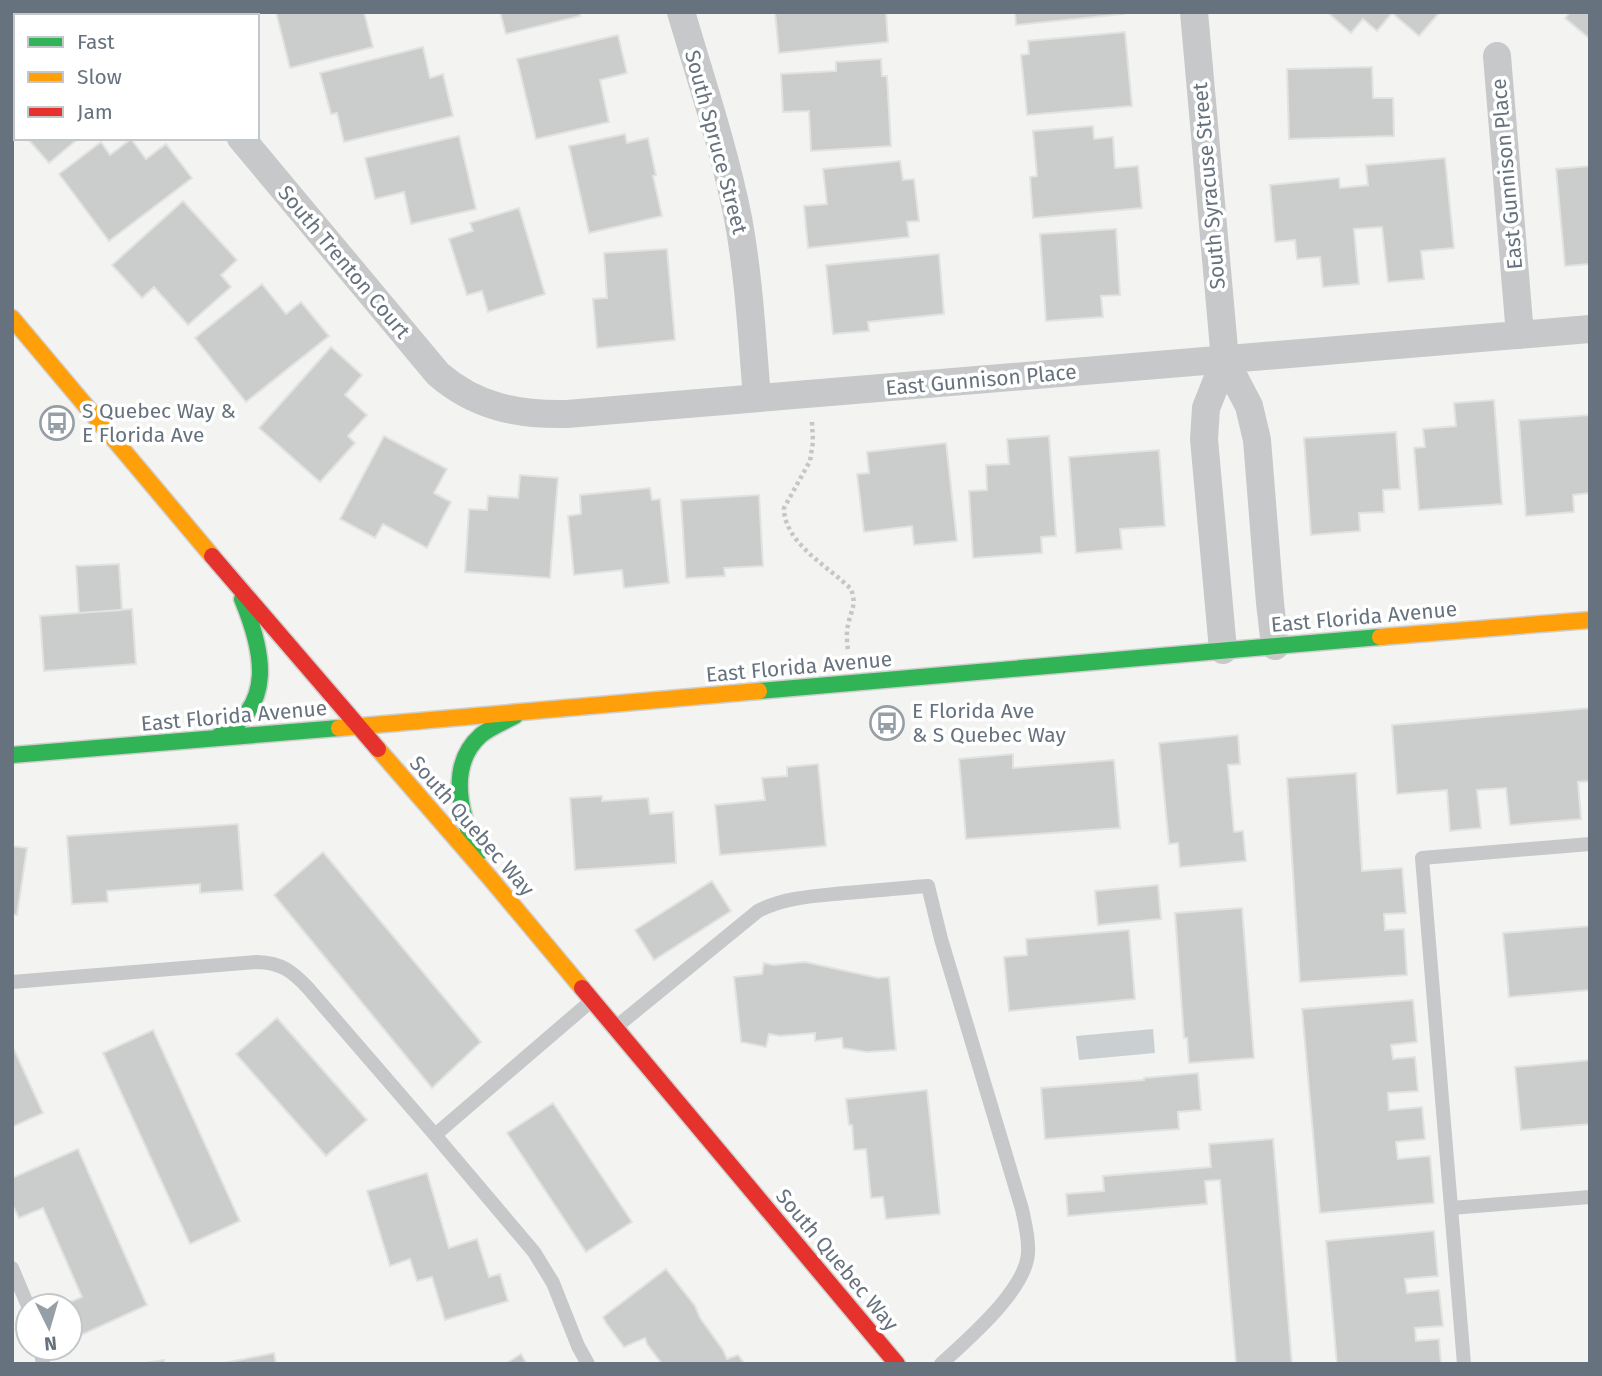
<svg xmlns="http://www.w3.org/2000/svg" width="1602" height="1376" viewBox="0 0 1602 1376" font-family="'Fira Sans',sans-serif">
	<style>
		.water { fill: #cad0d2 }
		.building { fill: #cbcccc; stroke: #e2e2e1; stroke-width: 2 }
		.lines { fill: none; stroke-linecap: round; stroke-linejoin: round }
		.fast-casing { stroke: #cfcfcf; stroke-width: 19 }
		.slow-casing { stroke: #cfcfcf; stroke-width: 19 }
		.jam-casing { stroke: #cfcfcf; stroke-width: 19 }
		.path { stroke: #c5c6c6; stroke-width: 4.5; stroke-dasharray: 3.5 3.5; stroke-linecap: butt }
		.lane { stroke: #c7c8c9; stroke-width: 14 }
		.street { stroke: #c7c8c9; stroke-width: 28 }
		.fast { stroke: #30b455; stroke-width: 16 }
		.slow { stroke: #ff9f0a; stroke-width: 16 }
		.jam { stroke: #e5322d; stroke-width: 16 }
		.labels { text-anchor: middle; stroke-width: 7; stroke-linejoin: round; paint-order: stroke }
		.street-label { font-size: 21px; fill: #66727e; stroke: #fff }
		.poi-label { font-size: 21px; fill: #66727e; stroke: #fff; text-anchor: start }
	</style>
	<rect width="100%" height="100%" fill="#f3f3f1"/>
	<path class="water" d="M1153 1029 1155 1053 1079 1060 1076 1036Z"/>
	<path class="building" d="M12 12H46L49 16H16V57L12 60Z
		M276 12H364L373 47 290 68Z
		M500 12H580V16L506 34Z
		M775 12H886L888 42 779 53Z
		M1015 12H1123L1124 14 1016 25Z
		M1327 12H1440L1419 36 1392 13 1377 31 1363 19 1351 33Z
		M1570 12H1590V39L1565 18Z
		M1125 32 1132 106 1027 115 1021 55 1029 54 1028 41Z
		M618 35 627 73 600 80 609 122 536 139 517 59Z
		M423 47 430 78 443 74 453 116 344 142 337 113 331 114 320 73Z
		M881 59 882 76H887L891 146 811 151 809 111 783 112 781 74 836 71V62Z
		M1372 67 1373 98H1393L1394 136 1289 139 1287 69Z
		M16 92V124L12 120V95Z
		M1093 126 1094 139 1113 137 1115 168 1138 166 1142 208 1033 218 1030 177 1037 176 1033 131Z
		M625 134 627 143 648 138 656 175 653 176 662 216 589 233 569 146Z
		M459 136 476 209 411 224 404 192 375 199 365 158Z
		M27 138H79L49 163Z
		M131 139 146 159 166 144 192 178 109 241 59 174 101 142 110 155Z
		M1445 158 1454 248 1421 251 1424 279 1388 282 1382 227 1354 229 1359 284 1323 287 1320 257 1297 259 1295 240 1275 242 1270 185 1339 178 1340 188 1368 185 1366 165Z
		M900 161 903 180 914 179 919 221 907 222 909 237 808 248 804 206 827 204 823 169Z
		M1590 166V264L1565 266 1556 169Z
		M183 201 237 260 221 275 231 287 188 325 154 287 142 298 112 265Z
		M519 208 545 294 488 312 482 291 467 295 449 239 473 231 470 223Z
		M1116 229 1120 295 1101 296 1103 317 1046 321 1040 234Z
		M667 249 675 340 597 348 593 299 607 298 604 253Z
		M939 254 944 314 868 322 869 331 833 334 826 265Z
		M262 284 286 314 301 302 329 336 246 402 195 338Z
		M331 347 362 375 345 395 367 415 348 436 355 443 320 482 259 428Z
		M1494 400 1502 504 1419 510 1414 448 1425 447 1423 429 1456 426 1454 403Z
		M1590 415V493L1573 495 1574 512 1526 516 1519 420Z
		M1396 432 1400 489 1383 490 1384 512 1359 513 1360 531 1311 535 1304 438Z
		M384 436 447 469 434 493 451 502 427 548 383 524 375 538 340 519Z
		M1049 436 1056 536 1041 537 1042 553 973 558 969 491 987 490 986 465 1009 464 1007 439Z
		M946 443 957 541 914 545 912 526 864 532 857 474 869 473 867 452Z
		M1159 450 1165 526 1120 529 1122 549 1076 553 1069 457Z
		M520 475 558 478 550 578 465 572 469 509 487 510 488 496 518 498Z
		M650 488 652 500 660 499 669 583 624 588 622 570 574 575 568 516 581 514 580 495Z
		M759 495 763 566 724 568 725 576 686 578 681 500Z
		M119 564 122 610 79 613 76 566Z
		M132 609 136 664 44 671 40 616Z
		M1590 708V781L1578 782 1581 819 1510 825 1506 788 1477 790 1481 828 1450 831 1447 790 1397 794 1392 725Z
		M1238 735 1240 764 1228 765 1234 832 1243 831 1246 861 1180 867 1178 843 1169 844 1159 743Z
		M1013 754V768L1114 760 1120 828 966 839 959 759Z
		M818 764 826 846 720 855 715 805 765 800 762 778 787 776V767Z
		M1356 773 1362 871 1402 868 1406 913 1384 914 1385 930 1404 929 1407 975 1300 982 1287 778Z
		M602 796V801L648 798 650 814 673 812 676 863 575 870 570 798Z
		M238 824 243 890 200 893V884L107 891 108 902 72 904 67 836Z
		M12 846 27 848 17 915 12 914Z
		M323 852 481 1042 432 1088 274 895Z
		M712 881 731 911 654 960 635 930Z
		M1158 885 1161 919 1098 925 1095 891Z
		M1242 908 1254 1058 1189 1063 1187 1038H1184L1175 913Z
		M1590 926V990L1509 997 1503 933Z
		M1129 930 1135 999 1009 1011 1004 957 1027 955 1026 939Z
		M805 962 878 978 889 977 896 1050 867 1052 843 1048 842 1038 815 1041V1033L780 1036 769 1034 766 1047 741 1042 734 977 762 974 764 963 773 965Z
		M1413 1000 1417 1042 1391 1045 1393 1059 1415 1057 1418 1091 1388 1093 1389 1110 1422 1107 1425 1139 1396 1142 1398 1159 1430 1156 1434 1203 1320 1213 1302 1009Z
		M277 1018 367 1120 326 1156 236 1054Z
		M153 1030 240 1221 190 1244 103 1053Z
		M12 1045 43 1113 12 1127Z
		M1590 1060V1124L1521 1130 1515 1067Z
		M1198 1073 1201 1110 1178 1112 1179 1129 1045 1139 1041 1088 1144 1080V1078Z
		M927 1090 940 1214 886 1219 883 1197 871 1198 866 1149 854 1150 852 1125H849L846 1099Z
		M553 1103 632 1222 586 1252 507 1133Z
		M1273 1139 1292 1364H1236L1220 1180 1205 1181 1207 1204 1068 1216 1066 1194 1104 1191 1103 1176 1211 1167 1209 1144Z
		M78 1149 147 1305 79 1336 70 1316V1306H66L65 1304 82 1297 43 1208 19 1218 12 1204V1178Z
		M427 1173 449 1248 477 1239 489 1277 500 1274 508 1301 445 1320 432 1277 417 1281 410 1259 390 1266 367 1191Z
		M1434 1231 1438 1276 1405 1279 1407 1293 1439 1290 1443 1326 1415 1328 1416 1341 1439 1339 1441 1364H1337L1326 1241Z
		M666 1269 695 1306 700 1318 723 1350 727 1359 738 1355 745 1364H662L647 1344 645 1338 624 1347 606 1323 603 1317Z
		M274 1353 276 1364H219Z
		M521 1354 527 1364H505Z
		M164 1360V1364H140Z"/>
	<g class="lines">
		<g class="fast-casing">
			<path id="fast" d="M759 691 1380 637
				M217 737C277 707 263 650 242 599
				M12 755 339 728
				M478 854C461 817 446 766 481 735 491 727 504 722 515 716"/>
		</g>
		<g class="slow-casing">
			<path id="slow" d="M12 318 212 556
				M1380 637 1590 620
				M339 728 759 691
				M378 749 490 878 582 988"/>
		</g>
		<g class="jam-casing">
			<path id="jam" d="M212 556 378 749
				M582 988 897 1364"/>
		</g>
		<path class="path" d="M812 422 813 442 810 461 784 508C784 543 829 567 851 589 857 606 851 609 848 625 846 633 847 642 848 650"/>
		<path class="lane" d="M12 982 257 962C282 963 292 971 308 988L435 1135 534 1252 553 1283 578 1346 588 1364
			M616 1027 758 911C785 897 815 896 845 893 872 891 900 888 928 886L941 939 1022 1209C1025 1223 1029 1238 1028 1253 1026 1290 968 1339 941 1364
			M435 1135 590 1002
			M1451 1208 1590 1197
			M12 1268 28 1306
			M40 1348 43 1364
			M1464 1364 1422 858 1590 844"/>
		<path class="street" d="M135 12 138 16
			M681 12C701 80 724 148 738 218 749 277 752 338 757 398
			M1194 12 1225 360 1249 406 1257 440 1270 603 1275 646
			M1497 56 1520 335
			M241 138 438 374C476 407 518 415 567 414L1590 329
			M1223 650 1204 439 1206 408 1225 360"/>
		<use href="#fast" class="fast"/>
		<use href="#slow" class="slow"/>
		<use href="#jam" class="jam"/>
	</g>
	<defs>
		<g id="bus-ring" transform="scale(1.75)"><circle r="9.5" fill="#fff" stroke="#979fa6" stroke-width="1.5"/><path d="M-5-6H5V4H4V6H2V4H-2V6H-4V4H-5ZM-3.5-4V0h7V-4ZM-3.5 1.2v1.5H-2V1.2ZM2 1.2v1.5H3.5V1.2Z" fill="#979fa6"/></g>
	</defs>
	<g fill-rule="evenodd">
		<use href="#bus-ring" x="57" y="423"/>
		<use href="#bus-ring" x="887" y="723"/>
	</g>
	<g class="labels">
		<g class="street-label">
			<text transform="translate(716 142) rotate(75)" y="7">South Spruce Street</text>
			<text transform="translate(1507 174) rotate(-95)" y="7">East Gunnison Place</text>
			<text transform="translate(1209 186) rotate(-95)" y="7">South Syracuse Street</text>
			<text transform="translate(344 262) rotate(50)" y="7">South Trenton Court</text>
			<text transform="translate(981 380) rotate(-5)" y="7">East Gunnison Place</text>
			<text transform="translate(1364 617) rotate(-5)" y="7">East Florida Avenue</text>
			<text transform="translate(799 667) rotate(-5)" y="7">East Florida Avenue</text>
			<text transform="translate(234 716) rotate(-5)" y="7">East Florida Avenue</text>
			<text transform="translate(472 826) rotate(49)" y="7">South Quebec Way</text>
			<text transform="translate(837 1260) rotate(50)" y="7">South Quebec Way</text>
		</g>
		<g class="poi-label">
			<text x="82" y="418">S Quebec Way &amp;<tspan x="82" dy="24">E Florida Ave</tspan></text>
			<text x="912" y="718">E Florida Ave<tspan x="912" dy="24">&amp; S Quebec Way</tspan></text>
		</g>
	</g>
	<rect width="1602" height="1376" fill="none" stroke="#66727e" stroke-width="28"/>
	<rect x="14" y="14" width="245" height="126" fill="#ffffff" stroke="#c2c7cb" stroke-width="2"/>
	<rect x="28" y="37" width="35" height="10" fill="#30b455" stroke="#c2c7cb" stroke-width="2"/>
	<text x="77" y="49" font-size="21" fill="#66727e">Fast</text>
	<rect x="28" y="72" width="35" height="10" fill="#ff9f0a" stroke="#c2c7cb" stroke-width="2"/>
	<text x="77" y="84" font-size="21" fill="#66727e">Slow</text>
	<rect x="28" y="107" width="35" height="10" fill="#e5322d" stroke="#c2c7cb" stroke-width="2"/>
	<text x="77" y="119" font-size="21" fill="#66727e">Jam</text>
	<g transform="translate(49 1327) rotate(175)"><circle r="33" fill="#ffffff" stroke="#c2c7cb" stroke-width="2"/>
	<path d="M0-5L12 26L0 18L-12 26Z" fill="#979fa6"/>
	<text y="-10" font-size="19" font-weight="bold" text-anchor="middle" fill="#66727e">N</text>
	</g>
</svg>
